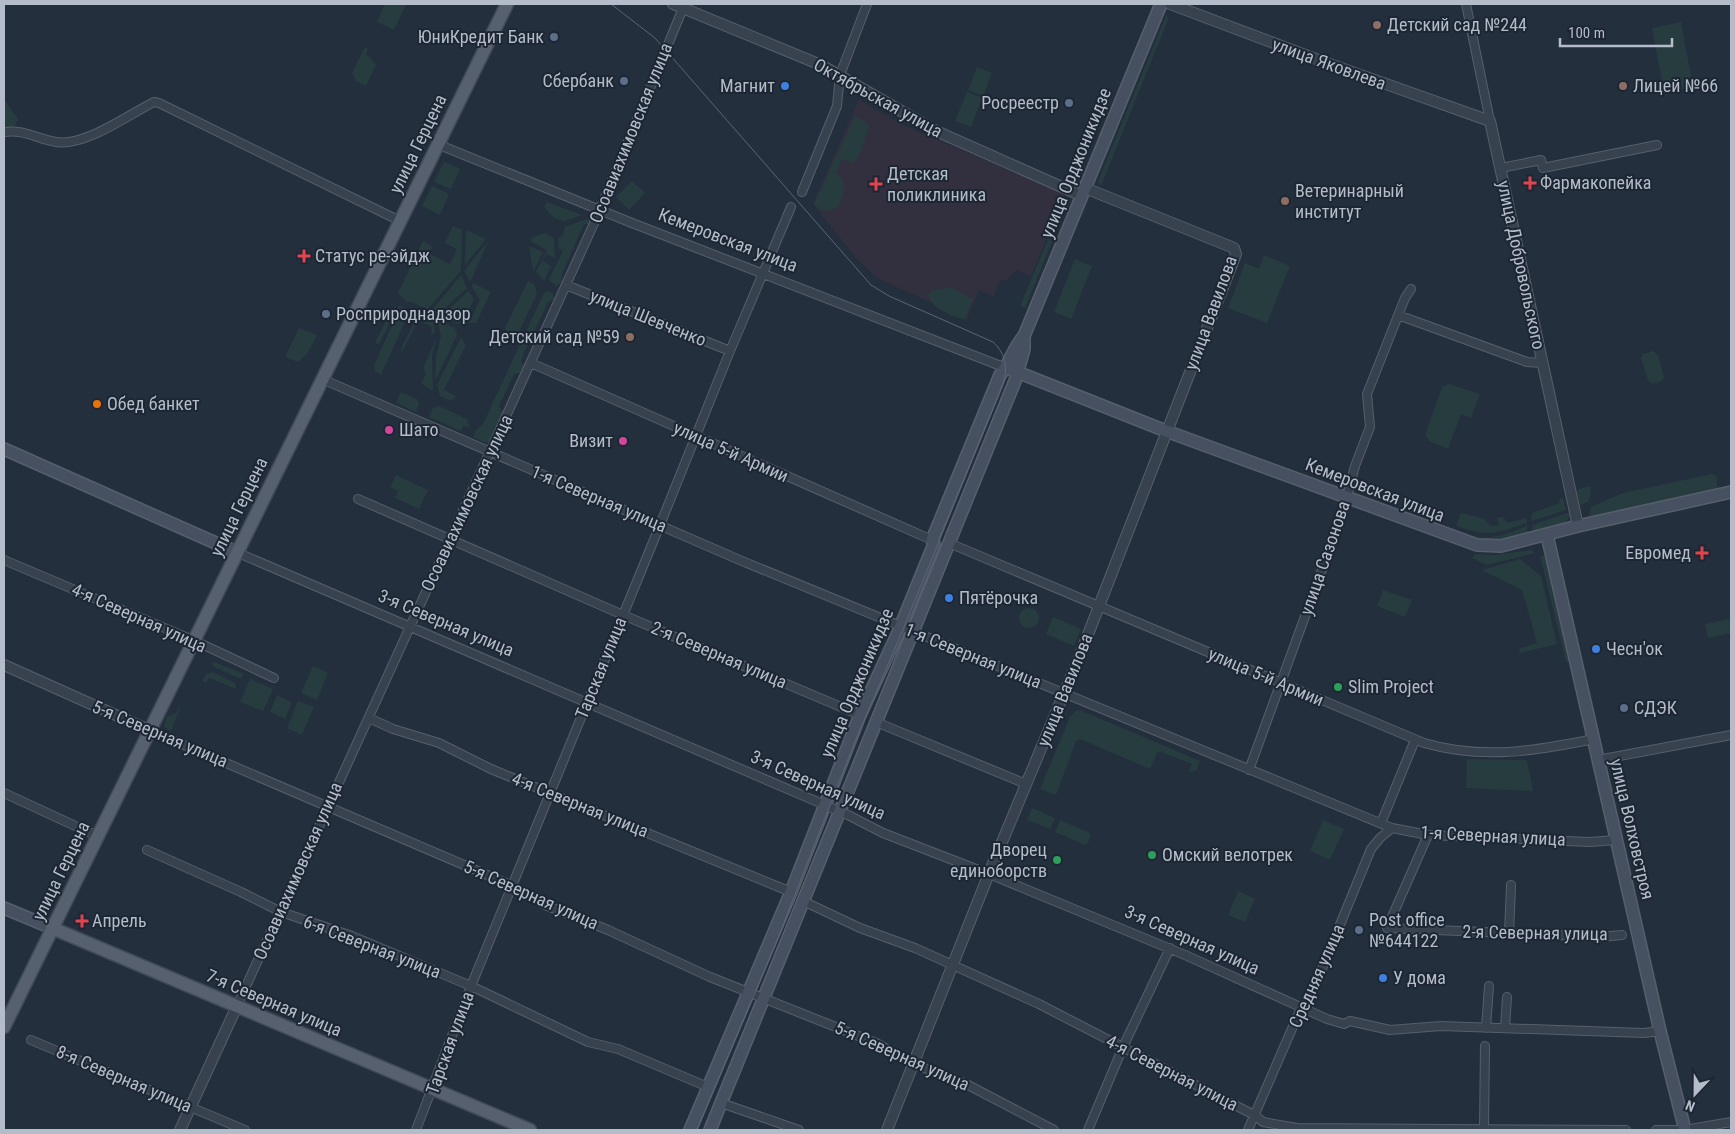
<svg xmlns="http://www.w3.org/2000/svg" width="1735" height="1134" viewBox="0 0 1735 1134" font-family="'Roboto Condensed',sans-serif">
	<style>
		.medical { fill: #32303f }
		.green { fill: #263c3f }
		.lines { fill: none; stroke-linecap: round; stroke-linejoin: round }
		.minor-casing { stroke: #565f6c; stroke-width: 10 }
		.tertiary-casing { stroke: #565f6c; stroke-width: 12 }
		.secondary-casing { stroke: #565f6c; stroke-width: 14 }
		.primary-casing { stroke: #414a57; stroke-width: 15 }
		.minor { stroke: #38414e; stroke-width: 8 }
		.tertiary { stroke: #38414e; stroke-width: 10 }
		.secondary { stroke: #465061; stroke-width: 11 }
		.primary { stroke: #56606e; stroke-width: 12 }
		.tram { stroke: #5a6575; stroke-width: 1 }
		.education-dot { fill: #8d6e63; stroke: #1d2633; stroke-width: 2 }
		.service-dot { fill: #5c6f8a; stroke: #1d2633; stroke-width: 2 }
		.shop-dot { fill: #3f7fe0; stroke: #1d2633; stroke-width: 2 }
		.health-dot { fill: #e0444e; stroke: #1d2633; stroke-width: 2 }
		.food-dot { fill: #e8710a; stroke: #1d2633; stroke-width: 2 }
		.hotel-dot { fill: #d1479c; stroke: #1d2633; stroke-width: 2 }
		.leisure-dot { fill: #2e9e5b; stroke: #1d2633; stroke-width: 2 }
		.labels { text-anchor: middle; stroke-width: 4; stroke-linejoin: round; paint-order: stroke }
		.poi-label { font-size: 18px; fill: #b4bcc9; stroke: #1d2633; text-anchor: start }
		.street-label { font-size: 18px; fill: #b4bcc9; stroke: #1d2633 }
	</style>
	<rect width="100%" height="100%" fill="#242f3e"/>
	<path class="medical" d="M859 100 905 126 1065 194 1031 276 1016 270 1006 281 1000 279 994 296 979 290 967 318 877 278 857 259 813 204Z"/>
	<path class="green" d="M385 4H406L394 30 377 22Z
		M1166 16 1169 17 1101 186 1098 181Z
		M1681 22 1693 87 1664 92 1652 28Z
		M365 47 368 49 366 54 376 64 366 86 356 81 352 73Z
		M977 67 992 73 983 96 968 90Z
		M967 92 982 98 971 127 955 121Z
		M4 99 18 119 15 126 4 129Z
		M855 116 870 125 858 158 853 163 842 159 836 173C850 182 843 195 838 208L823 211 814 204Z
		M444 162 460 169 451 189 434 182Z
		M632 181 645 193 629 210 616 197Z
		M432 186 449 194 440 215 422 206Z
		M547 202 582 215 564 221 554 218 544 207Z
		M589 218 592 219 590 224H584L562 274V282L556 286 549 280 563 251 558 248 559 237 563 235 565 227Z
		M453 226 462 230 461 271 428 309 408 301 407 303 398 293 423 241 432 246 430 254 450 264 457 249 445 243Z
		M466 230 486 239 465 265Z
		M546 233 554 238 555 258 546 254 543 261 551 266 544 281 536 272 547 250 530 241 532 237Z
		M1049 237 1052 242 1025 308 1020 306Z
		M489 240 470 282 464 271Z
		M529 246 543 252 534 270 532 265Z
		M1264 255 1290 266 1267 323 1228 308 1245 263 1259 269Z
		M1075 259 1092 266 1071 319 1054 312Z
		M461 275 467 288 438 315 431 311Z
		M528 281 535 285 537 294 513 344 505 328Z
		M473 283 491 292 476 323H469L480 300 472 287Z
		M950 287 973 299 965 319C953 318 933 308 928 296L931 291Z
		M468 291 474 299 463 322 458 324 442 316Z
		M547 291 553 293 554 299 548 302 523 355 521 362 526 366 522 373 514 374 499 406 504 415 492 440 486 443 473 437 476 430 483 424 544 293Z
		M398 306 405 307 404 311 409 314 407 316 402 314 399 320 404 323 403 326 381 375 375 371 374 365 395 319 391 320 379 344 375 343 390 313 397 315 400 313Z
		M427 314 432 316 435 331 433 336 431 331 432 327 418 320 401 354 402 346 416 319 422 318Z
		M437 319 455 328 457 335 435 381 436 357 441 336Z
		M299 328 317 335 307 354 298 362 287 358 286 355Z
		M437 337 432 355 433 391 421 383 426 374 423 368Z
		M461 337 466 345 444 390 456 396 451 401 440 396 437 385Z
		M1653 351 1658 355 1664 377 1662 381 1652 384 1648 380 1641 358 1643 354Z
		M1449 384 1480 394 1471 418 1461 414 1448 449 1429 441 1425 435 1442 387Z
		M401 392 417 399 419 404 416 412 396 403Z
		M439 406 467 419 470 428 463 425 461 431 429 417 433 408Z
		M1712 474 1716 476 1718 489 1589 518 1591 507 1623 493Z
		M396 475 428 490 419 509 395 498 398 491 390 487Z
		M1590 486 1591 494 1588 502 1580 505 1577 492 1579 489Z
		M1563 497 1566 510 1531 521 1532 513 1559 503 1560 499Z
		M1462 513 1484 519 1491 526 1499 525 1497 518 1504 517 1506 523 1527 518V523C1494 534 1489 537 1456 526L1460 514Z
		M1567 513H1571C1568 527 1545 531 1533 536L1532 525Z
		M1527 526 1528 537C1499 540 1481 542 1453 531 1487 542 1495 538 1527 526Z
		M1531 550 1535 553 1487 565 1472 558 1475 554 1493 555Z
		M1543 555 1548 560 1572 661 1566 662 1540 556Z
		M1520 559 1541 576 1557 644 1520 653 1519 649 1537 643 1522 590 1482 570Z
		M1383 590 1412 600 1405 617 1377 606Z
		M1019 618a10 10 0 1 1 20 0a10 10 0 1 1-20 0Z
		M1053 617 1081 629 1074 646 1046 634Z
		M1729 619 1731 633 1708 638 1705 624Z
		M214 662 244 674 241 679 214 667 212 664Z
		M313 666 328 673 317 700 301 693Z
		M213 672 235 683 236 689 209 678 206 683 202 681 206 674Z
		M250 679 273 689 263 711 240 702Z
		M277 695 292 702 285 719 270 712Z
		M298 701 314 707 302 735 287 728Z
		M181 705 172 729 169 730 164 726 167 717 176 713Z
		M1080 710 1200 761 1197 770 1189 772 1192 764 1158 751 1150 769 1080 739 1076 741 1056 795 1040 789 1070 717 1075 711Z
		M1467 759 1527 760 1533 791 1466 788Z
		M1032 808 1055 818 1050 829 1027 820Z
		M1060 820 1088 832 1091 835 1088 843 1085 845 1055 832Z
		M1323 820 1344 829 1330 860 1310 851Z
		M1238 891 1255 899 1245 922 1228 915Z"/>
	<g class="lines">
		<g class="minor-casing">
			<path id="minor" d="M1466 4 1490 121
				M4 132C24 129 37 139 56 142 84 147 128 115 154 102L159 103 400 221
				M437 144 632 223 1006 368
				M1501 168 1541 160 1543 168 1657 145
				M802 192 837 106 840 75 867 4
				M566 285 730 351
				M1398 315 1527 362 1542 363
				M531 363 932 540
				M322 379 742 561 1392 828 1428 835 1590 842 1615 840
				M358 499 623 615 860 715
				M949 543 1424 743C1483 760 1535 751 1594 739
				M236 552 848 815 883 833 989 874 1185 955 1327 1019 1344 1024 1350 1021 1390 1030 1441 1026 1644 1033 1660 1031
				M4 560 193 640 274 678
				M369 718 393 729 439 743 491 769 791 892
				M876 722 1026 784
				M149 730 513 886 545 905 608 930 710 977 876 1043 914 1064 968 1085 1054 1130
				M1598 760 1731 735
				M1249 770 1343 512 1355 466 1370 427 1367 394 1405 298 1411 289
				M4 793 97 836
				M1381 823 1415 740
				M1428 835 1387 928 1601 937 1622 935
				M147 850 241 892 281 912 352 936 471 986 588 1042 618 1049 708 1087
				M803 901 860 928 915 948 1039 1004 1256 1116 1263 1122 1297 1128 1626 1130
				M1509 934 1511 885
				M237 1006 596 219 683 8
				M1486 1028 1489 986
				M1505 1028 1507 997
				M31 1040 245 1130
				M721 1103 799 1130
				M1484 1128 1485 1046
				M416 1130 471 986 660 525 730 351 791 207
				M1088 1130 1123 1047 1170 948
				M1248 1130 1301 1008 1309 1001 1312 993 1371 849 1380 838 1392 828
				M1656 1130H1685L1731 1122"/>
		</g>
		<g class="tertiary-casing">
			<path id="tertiary" d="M673 4 821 65 936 131 1082 196
				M1170 4 1324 62 1490 121 1578 526
				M4 665 149 730
				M180 1130 237 1006
				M887 1130 992 866 1080 655 1236 254 1234 248 1085 188"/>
		</g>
		<g class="secondary-casing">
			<path id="secondary" d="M1012 370 1166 431 1477 545 1501 546 1578 526 1731 492
				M4 449 236 552
				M1547 535 1660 1031 1685 1130
				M4 908 52 928
				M690 1130 791 892 860 715 897 635 934 544 932 540 1000 375C1010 363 1013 348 1024 336L1161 4
				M710 1130 1015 381 1024 349V336"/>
		</g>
		<g class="primary-casing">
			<path id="primary" d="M52 928 530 1130
				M4 1027 507 4"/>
		</g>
		<use href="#minor" class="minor"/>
		<use href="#tertiary" class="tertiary"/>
		<use href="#secondary" class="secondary"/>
		<use href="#primary" class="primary"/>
		<path class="tram" d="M611 4 655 38 871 285 889 296 993 342C1007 355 1008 369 1002 387L904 627 854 744 774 948 697 1130"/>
	</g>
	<g class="education-dot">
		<circle cx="1377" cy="25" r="5"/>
		<circle cx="1623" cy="86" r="5"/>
		<circle cx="1285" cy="201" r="5"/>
		<circle cx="630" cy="337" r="5"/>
	</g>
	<g class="service-dot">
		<circle cx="554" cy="37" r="5"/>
		<circle cx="624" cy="81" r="5"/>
		<circle cx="1069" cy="103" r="5"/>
		<circle cx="326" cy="314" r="5"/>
		<circle cx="1624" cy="708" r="5"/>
		<circle cx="1359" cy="930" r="5"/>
	</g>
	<g class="shop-dot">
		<circle cx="785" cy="86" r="5"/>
		<circle cx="949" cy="598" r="5"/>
		<circle cx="1596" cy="649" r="5"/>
		<circle cx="1383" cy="978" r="5"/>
	</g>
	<g class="health-dot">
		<path d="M1527.5 175.5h5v5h5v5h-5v5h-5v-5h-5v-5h5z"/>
		<path d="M873.5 176.5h5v5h5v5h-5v5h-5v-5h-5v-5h5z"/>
		<path d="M301.5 248.5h5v5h5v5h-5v5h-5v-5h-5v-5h5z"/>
		<path d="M1699.5 545.5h5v5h5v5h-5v5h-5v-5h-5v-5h5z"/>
		<path d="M79.5 913.5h5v5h5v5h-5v5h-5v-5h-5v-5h5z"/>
	</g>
	<circle class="food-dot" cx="97" cy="404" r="5"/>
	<g class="hotel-dot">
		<circle cx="389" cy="430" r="5"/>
		<circle cx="623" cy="441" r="5"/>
	</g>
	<g class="leisure-dot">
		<circle cx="1338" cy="687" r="5"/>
		<circle cx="1152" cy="855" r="5"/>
		<circle cx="1057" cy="860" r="5"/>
	</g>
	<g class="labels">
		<g class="poi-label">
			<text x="1387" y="31">Детский сад №244</text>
			<text x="544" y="43" text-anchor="end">ЮниКредит Банк</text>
			<text x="614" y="87" text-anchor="end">Сбербанк</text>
			<text x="775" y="92" text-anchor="end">Магнит</text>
			<text x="1633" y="92">Лицей №66</text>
			<text x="1059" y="109" text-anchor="end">Росреестр</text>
			<text x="887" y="180">Детская<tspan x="887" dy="21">поликлиника</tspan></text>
			<text x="1540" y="189">Фармакопейка</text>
			<text x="1295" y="197">Ветеринарный<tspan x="1295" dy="21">институт</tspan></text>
			<text x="315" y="262">Статус ре-эйдж</text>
			<text x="336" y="320">Росприроднадзор</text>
			<text x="620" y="343" text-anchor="end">Детский сад №59</text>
			<text x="107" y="410">Обед банкет</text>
			<text x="399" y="436">Шато</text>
			<text x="613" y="447" text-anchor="end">Визит</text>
			<text x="1691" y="559" text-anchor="end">Евромед</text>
			<text x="959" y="604">Пятёрочка</text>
			<text x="1606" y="655">Чесн'ок</text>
			<text x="1348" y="693">Slim Project</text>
			<text x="1634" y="714">СДЭК</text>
			<text x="1047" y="856" text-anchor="end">Дворец<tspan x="1047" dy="21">единоборств</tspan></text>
			<text x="1162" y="861">Омский велотрек</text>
			<text x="1369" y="926">Post office<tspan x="1369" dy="21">№644122</tspan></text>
			<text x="92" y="927">Апрель</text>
			<text x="1393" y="984">У дома</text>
		</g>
		<g class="street-label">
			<text transform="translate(1329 64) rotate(20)" y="6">улица Яковлева</text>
			<text transform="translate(878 98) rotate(29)" y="6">Октябрьская улица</text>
			<text transform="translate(631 133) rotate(-68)" y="6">Осоавиахимовская улица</text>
			<text transform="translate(418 144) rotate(-64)" y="6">улица Герцена</text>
			<text transform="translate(1076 163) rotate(-68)" y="6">улица Орджоникидзе</text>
			<text transform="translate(728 240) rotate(21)" y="6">Кемеровская улица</text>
			<text transform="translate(1521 265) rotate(78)" y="6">улица Добровольского</text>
			<text transform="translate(1211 313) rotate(-70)" y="6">улица Вавилова</text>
			<text transform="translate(648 318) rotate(22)" y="6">улица Шевченко</text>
			<text transform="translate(731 452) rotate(24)" y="6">улица 5-й Армии</text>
			<text transform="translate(1375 490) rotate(21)" y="6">Кемеровская улица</text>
			<text transform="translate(599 499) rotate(23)" y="6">1-я Северная улица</text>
			<text transform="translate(467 503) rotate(-65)" y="6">Осоавиахимовская улица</text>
			<text transform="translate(239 507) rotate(-64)" y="6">улица Герцена</text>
			<text transform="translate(1325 558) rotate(-71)" y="6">улица Сазонова</text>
			<text transform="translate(139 618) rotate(24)" y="6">4-я Северная улица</text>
			<text transform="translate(446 623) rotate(23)" y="6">3-я Северная улица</text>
			<text transform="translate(719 655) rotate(23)" y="6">2-я Северная улица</text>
			<text transform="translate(973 656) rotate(22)" y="6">1-я Северная улица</text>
			<text transform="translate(601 668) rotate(-68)" y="6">Тарская улица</text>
			<text transform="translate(1266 677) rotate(23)" y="6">улица 5-й Армии</text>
			<text transform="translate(857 683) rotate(-67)" y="6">улица Орджоникидзе</text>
			<text transform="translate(1065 690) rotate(-68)" y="6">улица Вавилова</text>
			<text transform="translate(160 734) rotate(23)" y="6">5-я Северная улица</text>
			<text transform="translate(818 785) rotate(24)" y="6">3-я Северная улица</text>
			<text transform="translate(580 805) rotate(22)" y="6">4-я Северная улица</text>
			<text transform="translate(1632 829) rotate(77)" y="6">улица Волховстроя</text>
			<text transform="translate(1493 836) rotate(3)" y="6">1-я Северная улица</text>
			<text transform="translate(61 871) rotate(-64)" y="6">улица Герцена</text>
			<text transform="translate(298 871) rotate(-66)" y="6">Осоавиахимовская улица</text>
			<text transform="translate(531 895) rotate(24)" y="6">5-я Северная улица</text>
			<text transform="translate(1535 933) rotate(1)" y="6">2-я Северная улица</text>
			<text transform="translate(1192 940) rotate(24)" y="6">3-я Северная улица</text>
			<text transform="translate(372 947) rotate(21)" y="6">6-я Северная улица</text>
			<text transform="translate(1317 976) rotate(-66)" y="6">Средняя улица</text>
			<text transform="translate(274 1003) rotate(23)" y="6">7-я Северная улица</text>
			<text transform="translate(450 1043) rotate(-70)" y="6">Тарская улица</text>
			<text transform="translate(902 1056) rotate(24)" y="6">5-я Северная улица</text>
			<text transform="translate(1172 1073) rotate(27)" y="6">4-я Северная улица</text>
			<text transform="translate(124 1079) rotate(23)" y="6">8-я Северная улица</text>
		</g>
	</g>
	<rect width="1735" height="1134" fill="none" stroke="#b4bcc9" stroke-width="10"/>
	<g transform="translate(1695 1094) rotate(202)" stroke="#1d2633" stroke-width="4" paint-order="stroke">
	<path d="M0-4L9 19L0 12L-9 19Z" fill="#b4bcc9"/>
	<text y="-8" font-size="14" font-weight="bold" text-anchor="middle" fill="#b4bcc9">N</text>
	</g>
	<path d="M1560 38v8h112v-8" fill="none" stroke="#b4bcc9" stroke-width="2.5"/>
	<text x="1568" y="38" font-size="15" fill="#b4bcc9" stroke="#1d2633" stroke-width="4" paint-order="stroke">100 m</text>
</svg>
